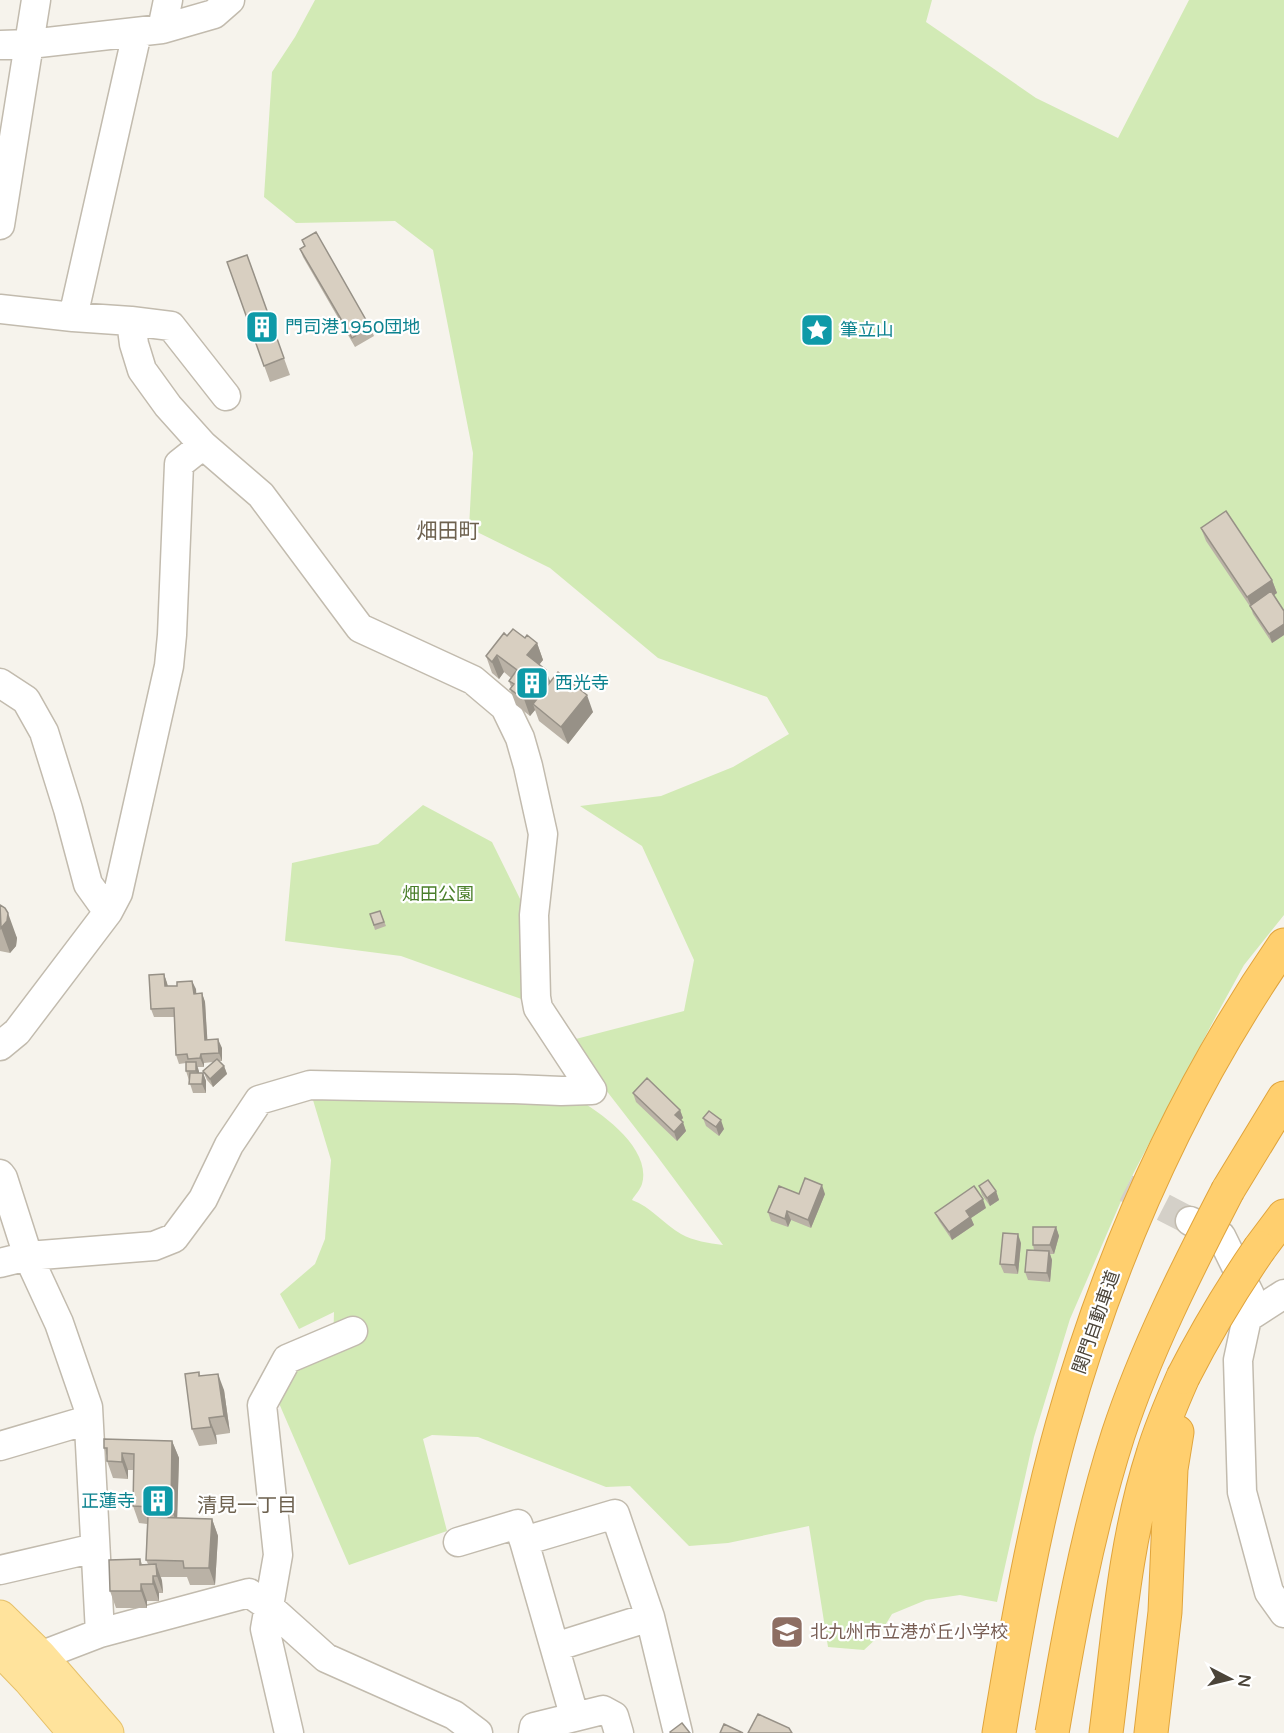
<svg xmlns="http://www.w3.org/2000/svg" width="1284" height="1733" viewBox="0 0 1284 1733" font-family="'Varela Round','Noto Sans JP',sans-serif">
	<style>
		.green { fill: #d2eab5 }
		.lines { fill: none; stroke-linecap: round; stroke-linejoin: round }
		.minor-tunnel { stroke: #d4d0c8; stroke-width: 28; stroke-dasharray: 28 14; stroke-linecap: butt }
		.minor-casing { stroke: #c2bbae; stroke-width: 31 }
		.major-casing { stroke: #e6c16a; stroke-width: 35 }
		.highway-casing { stroke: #e0a43c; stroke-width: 35 }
		.minor { stroke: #fff; stroke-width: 28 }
		.major { stroke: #ffe39c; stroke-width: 33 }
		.highway { stroke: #ffcf6e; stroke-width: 33 }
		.highway-bridge-casing { stroke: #e0a43c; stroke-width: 35; stroke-linecap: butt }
		.highway-bridge { stroke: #ffcf6e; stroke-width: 33 }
		.wall { fill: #bab2a6 }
		.shaded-wall { fill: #979187 }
		.building { fill: #d8cfc1; stroke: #979187; stroke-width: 1.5 }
		.labels { text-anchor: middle; stroke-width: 4.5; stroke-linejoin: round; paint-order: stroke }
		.culture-label { font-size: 18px; fill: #0d838f; stroke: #fff; text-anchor: start }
		.park-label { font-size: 18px; fill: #4a7f2a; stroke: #fff }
		.street-label { font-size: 18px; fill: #4b4439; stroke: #fff }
		.education-label { font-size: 18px; fill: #785e54; stroke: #fff; text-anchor: start }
		.neighbourhood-label { font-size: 20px; fill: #6e6250; stroke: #fff }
		.quarter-label { font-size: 21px; fill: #6e6250; stroke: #fff }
	</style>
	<rect width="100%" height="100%" fill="#f6f3ec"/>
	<path class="green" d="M315 0H932L926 22 1036 98 1118 138 1189 0H1284V915L1244 965 1216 1016 1131 1178 1070 1319 1034 1437 997 1602 960 1595 926 1600 892 1614 878 1637 864 1650 828 1647 809 1526 728 1543 689 1546 630 1486 606 1487 478 1437 432 1435 423 1439 447 1531 349 1565 278 1401 283 1383 319 1351 333 1348 334 1312 299 1329 280 1294 315 1264 325 1239 331 1160 313 1100 317 1093 577 1099C602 1113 652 1149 642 1184 640 1190 635 1195 632 1200 651 1207 664 1224 681 1234 694 1241 708 1243 723 1245L657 1156 568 1041 684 1011 694 960 642 846 580 806 661 796 733 767 789 734 767 697 658 658 550 568 469 528 473 453 433 250 395 221 296 223 264 197 272 72 295 37Z
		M423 805 492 842 524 907 527 1001 401 956 285 941 292 863 378 844Z"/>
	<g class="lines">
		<path class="minor-tunnel" d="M1126 1188 1190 1221"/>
		<g class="minor-casing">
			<path id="minor" d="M162 29 168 0
				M0 45 30 44 162 29 214 14 230 0
				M0 225 36 0
				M0 309 73 317 131 321 134 344 142 370 168 406 203 445 261 495 360 628 473 680 505 707 520 738 528 766 543 834 534 915 536 997 538 1008 592 1090
				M73 317 137 33
				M131 321 171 326 226 396
				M0 683 26 700 44 732 68 809 88 884 108 912
				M0 1046 17 1032 108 912 118 893 169 666 172 635 179 464 203 445
				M0 1174 3 1178 28 1256 59 1323 88 1407 100 1633 40 1656
				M1190 1221 1221 1236 1250 1295
				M0 1263 28 1256 154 1246 174 1238 203 1199 229 1145 259 1100 310 1085 514 1089 561 1091 592 1090
				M1284 1294 1247 1318 1238 1360 1242 1492 1269 1592 1284 1613
				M0 1446 88 1420
				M524 1541 574 1715
				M458 1542 518 1524 524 1541 615 1514 650 1617 678 1733
				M0 1570 95 1548
				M100 1633 249 1593 268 1606 326 1658 454 1715 478 1733
				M555 1647 650 1617
				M289 1733 265 1629 278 1555 262 1405 287 1359 353 1331
				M533 1733 534 1727 603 1710 614 1716 619 1733"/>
		</g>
		<g class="major-casing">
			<path id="major" d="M0 1617 40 1656 107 1733
				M0 1649 29 1679 75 1733"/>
		</g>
		<g class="highway-casing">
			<path id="highway" d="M1228 1190 1284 1098
				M1260 1248 1284 1216
				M999 1733C1016 1630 1034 1526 1062 1426 1110 1255 1183 1091 1284 945
				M1106 1733C1118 1640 1124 1543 1153 1454 1161 1427 1172 1402 1183 1377
				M1151 1733 1165 1612 1171 1469 1177 1432"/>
		</g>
		<use href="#minor" class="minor"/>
		<use href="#major" class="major"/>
		<use href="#highway" class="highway"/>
		<g class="highway-bridge-casing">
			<path id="highway-bridge" d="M1183 1377C1206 1332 1231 1290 1260 1248
				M1052 1733C1069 1633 1087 1532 1118 1435 1146 1350 1187 1269 1228 1190"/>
		</g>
		<use href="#highway-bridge" class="highway-bridge"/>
	</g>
	<path class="wall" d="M302 240 370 327 374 336 355 347 303 257 300 249 304 246Z
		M247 255 290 375 270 382 227 262Z
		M1201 528 1272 580 1277 593 1274 595 1284 611V635L1272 643 1253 614 1251 608 1206 541Z
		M507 636 525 638 537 643 543 660 539 665 550 681 593 712 568 744 539 721 535 710 530 716 516 705 510 689 511 687 509 681 511 678 504 672 499 679 492 673 486 656Z
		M0 905 17 938 16 946 10 953 0 951Z
		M380 911 386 926 375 930 370 914Z
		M164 974 168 986H177L192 981 196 994 202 993 205 1002 207 1040 222 1048V1061H219L224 1066 227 1074 213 1087 207 1080 203 1071 213 1062 204 1063V1067H197L199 1073H203L206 1081V1093H193L186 1071V1063L179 1064 176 1055 174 1017H154L151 1009Z
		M633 1093 680 1110 683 1118 681 1120 686 1131 677 1141 636 1102Z
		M703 1118 724 1129 719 1136 706 1126Z
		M979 1186 996 1191 999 1200 990 1206 982 1195Z
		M799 1194H825L811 1228 791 1220 788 1227 771 1221 768 1212Z
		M986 1208 971 1218 974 1225 952 1240 939 1221 935 1213Z
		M1056 1227 1059 1236 1054 1254H1050L1052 1260 1050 1282 1028 1280 1025 1272 1034 1250 1033 1245Z
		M1021 1243 1018 1274 1004 1273 1000 1264Z
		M199 1372 200 1376 224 1390 230 1433 216 1435 217 1444 199 1446 192 1429Z
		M172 1441 179 1458 177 1518 212 1519 218 1536 215 1585H190L187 1577H161L162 1581 163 1593H159V1601H147V1608H116L110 1591 140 1559 142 1564H148L146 1560 147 1524 139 1523 133 1506 134 1470H128V1479L113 1478 107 1461V1456L104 1448Z"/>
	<path class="shaded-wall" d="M1272 580 1277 593 1253 610 1247 597Z
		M1284 624V635L1272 643 1269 634Z
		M537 643 543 660 533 672 527 655Z
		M497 655 504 672 499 679 492 662Z
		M546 670 552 687 533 704 535 710 530 716 524 699Z
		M587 695 593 712 568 744 561 727Z
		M8 913 17 938 16 946 10 953 1 928Z
		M164 974 167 983 169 995 165 986Z
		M192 981 196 989 197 1003 194 994Z
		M202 993 205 1002 208 1049 205 1040Z
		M218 1039 222 1048V1061L219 1053Z
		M201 1054 204 1063V1067L200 1058Z
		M196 1062 199 1071V1079L196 1071Z
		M224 1066 227 1074 213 1087 210 1079Z
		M203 1073 206 1081V1093L202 1084Z
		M680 1110 683 1118 678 1123 675 1115Z
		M721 1120 724 1129 719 1136 716 1127Z
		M683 1122 686 1131 677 1141 674 1132Z
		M822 1185 825 1194 811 1228 808 1220Z
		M996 1191 999 1200 990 1206 987 1198Z
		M983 1199 986 1208 971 1218 974 1225 952 1240 949 1232 966 1211Z
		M787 1211 791 1220 788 1227 785 1219Z
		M1056 1227 1059 1236 1054 1254 1050 1245Z
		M1018 1234 1021 1243 1018 1274 1015 1265Z
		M1049 1251 1052 1260 1050 1282 1047 1273Z
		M218 1374 224 1390 230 1433 224 1416Z
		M209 1418 216 1435 217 1444 211 1427Z
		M172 1441 179 1458 177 1524 171 1508Z
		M122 1453 128 1470V1479L122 1462Z
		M212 1519 218 1536 215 1585 209 1568Z
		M156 1564 162 1581 163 1593 157 1576Z
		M153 1576 159 1593V1601L153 1584Z
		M141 1584 147 1601V1608L141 1591Z"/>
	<path class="building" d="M316 232 370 327 352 338 300 249 305 246 302 240Z
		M247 255 284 358 264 366 227 262Z
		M1226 511 1272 580 1247 597 1201 528Z
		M1271 591 1284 611V624L1269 634 1250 606Z
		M513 629 525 638 527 635 537 643 527 655 546 670 524 699 510 689 514 684 509 681 517 670 497 655 492 662 486 656 504 633 507 636Z
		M558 672 587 695 561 727 533 704Z
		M0 905 5 908 8 913 7 921 1 928Z
		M380 911 384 922 374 925 370 914Z
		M164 974 165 986H177V982L192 981 194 994 202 993 205 1040 218 1039 219 1053 201 1054 200 1058 188 1059 187 1054 176 1055 174 1008 151 1009 149 975Z
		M217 1059 224 1066 210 1079 203 1071Z
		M186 1062H196V1071H186Z
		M190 1073H203L202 1084H189Z
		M647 1078 680 1110 675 1115 683 1122 674 1132 633 1093Z
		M709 1111 721 1120 716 1127 703 1118Z
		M805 1178 822 1185 808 1220 787 1211 785 1219 768 1212 779 1186 799 1194Z
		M988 1180 996 1191 987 1198 979 1186Z
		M974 1186 983 1199 966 1211 970 1217 949 1232 935 1213Z
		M1033 1227H1056L1050 1245H1033Z
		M1003 1233 1018 1234 1015 1265 1000 1264Z
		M1027 1250 1049 1251 1047 1273 1025 1272Z
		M199 1372V1376L218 1374 224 1416 209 1418 211 1427 192 1429 185 1374Z
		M104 1439 172 1441 171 1508 133 1506 134 1454 122 1453V1462L107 1461V1448H104Z
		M148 1517 212 1519 209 1568H184L183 1561 146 1560Z
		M140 1559V1565L156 1564 157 1576H153V1584H141V1591H110L109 1560Z
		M758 1714 789 1728 792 1733H748Z
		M682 1723 690 1733H671L670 1732Z
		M724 1724 743 1733H720Z"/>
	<defs>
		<g id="building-square" transform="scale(1.725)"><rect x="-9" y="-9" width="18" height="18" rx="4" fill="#0f9aa8" stroke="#fff"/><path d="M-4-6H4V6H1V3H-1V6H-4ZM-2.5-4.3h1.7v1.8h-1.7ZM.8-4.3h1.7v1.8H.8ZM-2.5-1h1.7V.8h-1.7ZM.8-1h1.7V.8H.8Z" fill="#fff"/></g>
		<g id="sight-square" transform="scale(1.725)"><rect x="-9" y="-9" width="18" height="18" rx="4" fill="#0f9aa8" stroke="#fff"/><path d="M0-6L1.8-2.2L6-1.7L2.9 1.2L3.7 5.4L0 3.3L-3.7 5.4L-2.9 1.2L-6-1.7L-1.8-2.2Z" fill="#fff"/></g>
		<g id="school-square" transform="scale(1.725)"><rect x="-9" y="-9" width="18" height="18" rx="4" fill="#8d6e63" stroke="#fff"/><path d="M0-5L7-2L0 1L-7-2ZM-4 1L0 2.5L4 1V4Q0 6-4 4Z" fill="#fff"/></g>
	</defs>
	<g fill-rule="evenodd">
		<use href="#building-square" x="262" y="327"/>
		<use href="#sight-square" x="817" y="330"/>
		<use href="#building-square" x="532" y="683"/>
		<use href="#building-square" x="158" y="1501"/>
		<use href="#school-square" x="787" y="1632"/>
	</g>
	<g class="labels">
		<g class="culture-label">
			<text x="285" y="333">門司港1950団地</text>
			<text x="840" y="336">筆立山</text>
			<text x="555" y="689">西光寺</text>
			<text x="135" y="1507" text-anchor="end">正蓮寺</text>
		</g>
		<g class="park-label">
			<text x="438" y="900">畑田公園</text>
		</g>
		<g class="street-label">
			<text transform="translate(1096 1322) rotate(-71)" y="6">関門自動車道</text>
		</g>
		<g class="education-label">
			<text x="810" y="1638">北九州市立港が丘小学校</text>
		</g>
		<g class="neighbourhood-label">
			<text x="247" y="1512">清見一丁目</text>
		</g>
		<g class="quarter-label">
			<text x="448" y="538">畑田町</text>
		</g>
	</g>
	<g transform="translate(1230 1679) rotate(97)" stroke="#ffffff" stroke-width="4.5" paint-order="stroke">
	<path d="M0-4.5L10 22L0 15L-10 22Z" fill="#4b4439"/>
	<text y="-9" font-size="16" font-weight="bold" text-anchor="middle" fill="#4b4439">N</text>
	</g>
</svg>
